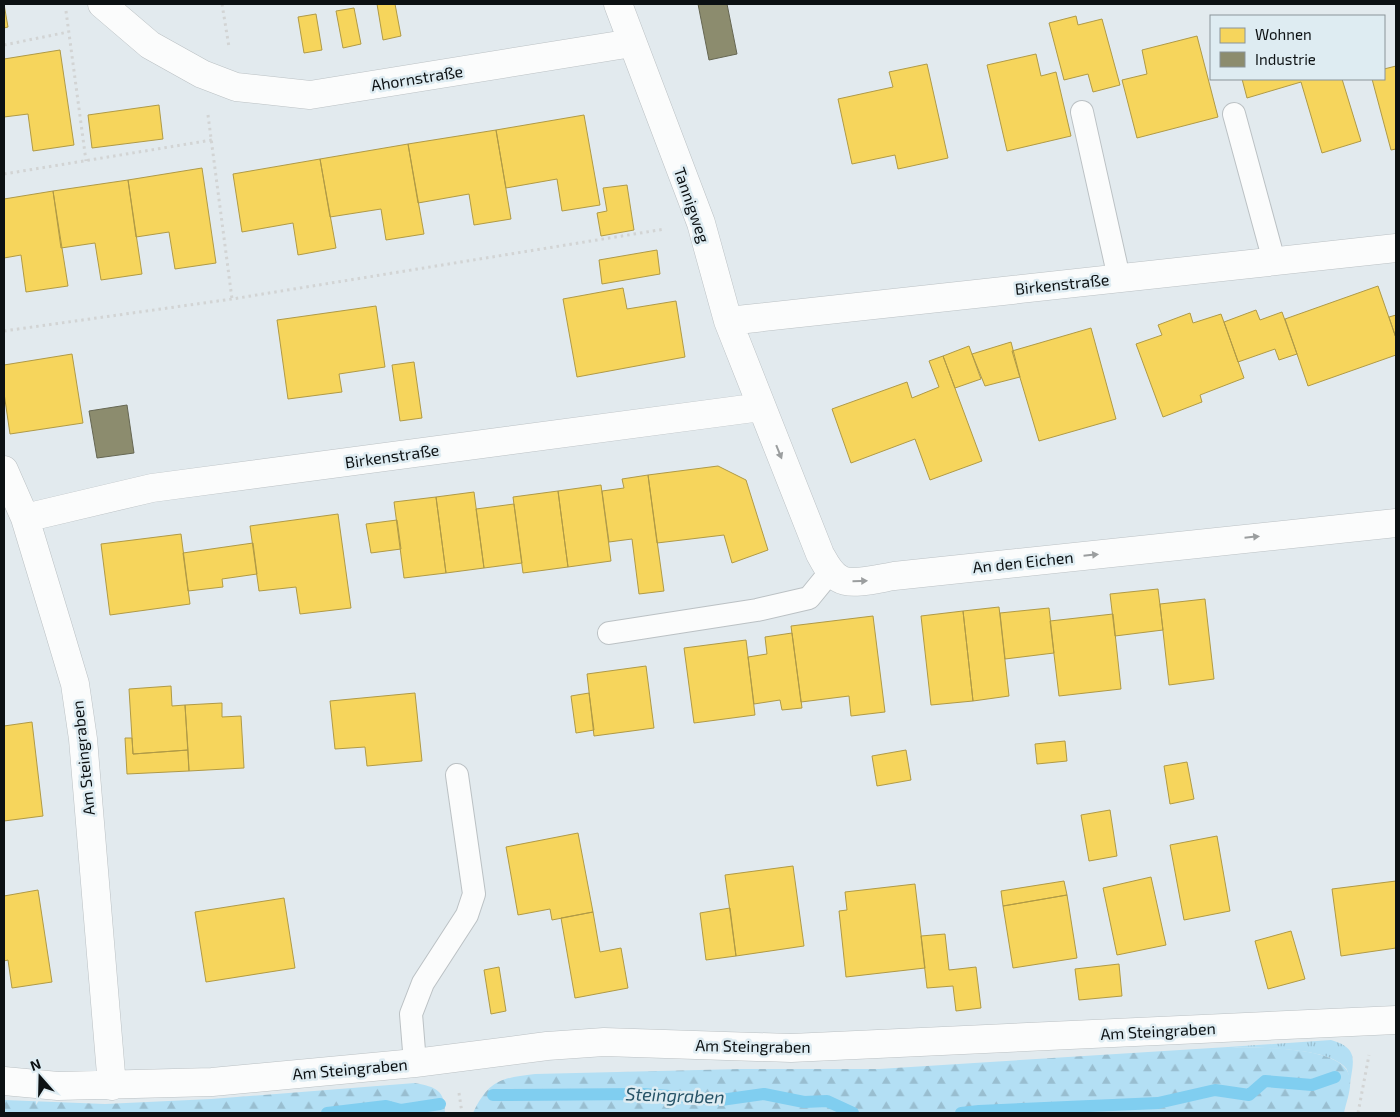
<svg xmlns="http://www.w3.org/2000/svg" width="1400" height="1117" viewBox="0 0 1400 1117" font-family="'Exo 2',sans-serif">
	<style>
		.grass { fill: url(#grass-tufts) }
		.forest { fill: url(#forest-firs) }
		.homes { fill: #f6d55c; stroke: #b09a46 }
		.industry { fill: #8c8c6e; stroke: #666753 }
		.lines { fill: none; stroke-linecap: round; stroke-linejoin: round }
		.stream { stroke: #80cef0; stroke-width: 12 }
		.service-casing { stroke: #bbc1c4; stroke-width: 24 }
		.minor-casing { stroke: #bbc1c4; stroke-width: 29 }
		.path { stroke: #d2d4d4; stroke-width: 3; stroke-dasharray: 2.5 4; stroke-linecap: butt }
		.service { stroke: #fbfcfc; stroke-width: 22 }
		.minor { stroke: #fbfcfc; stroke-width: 28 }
		.oneway { fill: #9b9e9f }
		.labels { text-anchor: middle; stroke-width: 5; stroke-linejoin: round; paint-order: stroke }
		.street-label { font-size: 16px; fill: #0c1113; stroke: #deecf2 }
		.water-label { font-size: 18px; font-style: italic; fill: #265367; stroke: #deecf2 }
	</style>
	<defs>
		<pattern id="grass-tufts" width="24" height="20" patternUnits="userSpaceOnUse" patternTransform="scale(1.25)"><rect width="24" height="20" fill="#b3dff4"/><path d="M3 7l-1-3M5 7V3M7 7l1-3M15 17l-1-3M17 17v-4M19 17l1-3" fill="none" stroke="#99bed0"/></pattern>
		<pattern id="forest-firs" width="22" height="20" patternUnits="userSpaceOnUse" patternTransform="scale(1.25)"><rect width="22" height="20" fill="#b3dff4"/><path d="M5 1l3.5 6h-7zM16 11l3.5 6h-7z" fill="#99bed0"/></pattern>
	</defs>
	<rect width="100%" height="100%" fill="#e2eaee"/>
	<path class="grass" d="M1331 1040C1358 1048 1354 1059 1350 1083 1349 1078 1349 1073 1346 1068 1327 1046 1256 1048 1228 1047Z"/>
	<path class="forest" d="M1228 1047C1254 1048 1340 1045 1349 1075 1353 1086 1346 1102 1344 1113H473C489 1080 501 1078 535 1074L740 1069H879Z
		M415 1083C436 1087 445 1090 445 1113H4V1100L105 1104 211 1099Z"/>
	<path class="homes" d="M4 4 8 27 4 28Z
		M377 4H395L401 36 383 40Z
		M354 8 361 44 343 48 336 11Z
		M316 14 322 50 304 53 298 17Z
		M1076 16 1078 25 1102 19 1120 85 1093 92 1088 74 1064 80 1049 23Z
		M1197 36 1218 117 1137 138 1122 80 1147 74 1142 50Z
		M60 50 74 145 33 151 28 114 4 117V59Z
		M1036 54 1041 76 1056 72 1071 136 1007 151 987 65Z
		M927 64 948 158 898 169 895 155 852 164 838 99 893 87 889 72Z
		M1396 66V149L1391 150 1372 79H1384V69Z
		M1242 79H1342L1361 141 1322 153 1301 82 1247 98Z
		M159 105 163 139 92 148 88 115Z
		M584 115 600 205 562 211 557 179 506 188 496 130Z
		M496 130 511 219 474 225 469 194 418 203 408 144Z
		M408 144 424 234 386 240 381 209 330 217 320 159Z
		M320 159 336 248 298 255 293 223 242 232 233 174Z
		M202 168 216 263 175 269 169 232 136 237 128 180Z
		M128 180 142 274 101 280 95 243 61 248 53 191Z
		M627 185 634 230 601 236 597 213 607 211 603 188Z
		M53 191 68 286 26 292 21 255 4 258V199Z
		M657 250 660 274 602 284 599 260Z
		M1378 286 1396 338V355L1308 386 1285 319Z
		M623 288 627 309 676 301 685 357 577 377 563 299Z
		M376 306 385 367 339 374 342 392 288 399 277 320Z
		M1256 310 1260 320 1282 312 1297 354 1279 360 1275 349 1238 362 1224 322Z
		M1190 313 1193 323 1221 314 1244 378 1200 395 1202 402 1163 417 1136 344 1162 335 1158 325Z
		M1396 315V338L1389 317Z
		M1091 328 1116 419 1039 441 1012 351Z
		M1011 342 1020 377 985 386 972 354Z
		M969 346 981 379 955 388 943 356Z
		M72 354 83 423 10 434 4 393V365Z
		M943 356 982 461 930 480 915 439 851 463 832 409 907 382 912 398 939 387 929 361Z
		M414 362 422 418 400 421 392 365Z
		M718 466 746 480 768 550 732 563 724 535 657 543 648 475Z
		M648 475 664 591 639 594 632 539 609 542 602 491 624 488 622 479Z
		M601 485 611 561 568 567 558 491Z
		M558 491 568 567 523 573 513 497Z
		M474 492 484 568 446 573 436 497Z
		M436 497 446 573 404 578 394 502Z
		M514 504 522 563 484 568 476 509Z
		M338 514 351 608 300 614 296 587 259 591 250 526Z
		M397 520 401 549 371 553 366 524Z
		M181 534 190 604 110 615 101 544Z
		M253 543 257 574 222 579 223 587 188 591 183 553Z
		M1158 589 1163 630 1115 636 1110 594Z
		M1205 599 1214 679 1169 685 1160 604Z
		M999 607 1009 696 973 701 963 611Z
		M1049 608 1054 653 1005 659 1000 613Z
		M963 611 973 701 931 705 921 616Z
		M1113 614 1121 689 1059 696 1050 621Z
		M873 616 885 712 851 716 849 696 801 702 791 626Z
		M792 633 802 708 782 710 780 700 754 704 748 657 767 654 765 637Z
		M746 640 755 715 694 723 684 648Z
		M646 666 654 728 594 736 587 674Z
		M171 686 172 706 185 705 188 750 133 754 129 689Z
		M415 693 422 761 367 766 365 747 335 749 330 701Z
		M589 693 594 730 576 733 571 696Z
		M222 703V717L241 716 244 768 189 771 185 705Z
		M32 722 43 816 4 821V726Z
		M125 738H132L133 754 188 750 189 771 127 774Z
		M1065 741 1067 761 1037 764 1035 744Z
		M906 750 911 780 877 786 872 756Z
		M1187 762 1194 799 1170 804 1164 766Z
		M1110 810 1117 856 1089 861 1081 815Z
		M578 833 593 912 552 920 550 909 518 915 506 847Z
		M1217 836 1230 911 1184 920 1170 845Z
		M793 866 804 946 736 956 725 875Z
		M1151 877 1166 945 1117 955 1103 888Z
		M1064 881 1067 895 1003 906 1001 891Z
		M1396 881V948L1341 956 1332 889Z
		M915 884 925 968 846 977 839 911 847 910 845 892Z
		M38 890 52 982 12 988 8 960 4 961V896Z
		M1067 895 1077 958 1013 968 1003 906Z
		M284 898 295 968 206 982 195 912Z
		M730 908 736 956 706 960 700 913Z
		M593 912 600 952 621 948 628 988 575 998 561 918Z
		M1291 931 1305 979 1268 989 1255 941Z
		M945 934 949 970 976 967 981 1008 956 1011 953 986 927 988 921 936Z
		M1119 964 1122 996 1079 1000 1075 969Z
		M499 967 506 1011 491 1014 484 970Z"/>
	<path class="industry" d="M698 4H727L737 54 709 60Z
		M127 405 134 453 97 458 89 411Z"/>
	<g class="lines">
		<path class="stream" d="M493 1095 643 1094 721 1100 764 1094 804 1102 827 1101 853 1113
			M327 1113 386 1106 401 1110 440 1104
			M961 1113 979 1111 1158 1103 1215 1090 1249 1095 1265 1081 1312 1085 1335 1077"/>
		<g class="service-casing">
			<path id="service" d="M1082 112 1119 278
				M1234 114 1274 261
				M609 633 757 610 809 598 831 571
				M415 1063 411 1014 423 983 467 915 474 894 457 775"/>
		</g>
		<g class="minor-casing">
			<path id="minor" d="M102 4 150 45 202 74 236 87 310 95 632 43
				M618 4 701 223 728 321 820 554C825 563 830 574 840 579 851 586 881 578 894 576L1396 523
				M728 321 1396 248
				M4 470 25 518 58 627 75 684 83 739 112 1086
				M25 518 152 488 761 407
				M4 1081 58 1086 212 1082 415 1063 547 1046 604 1042 791 1048 1396 1020"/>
		</g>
		<path class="path" d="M222 4 229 47
			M66 11 86 161
			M4 45 68 32
			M208 115 232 299
			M4 174 212 140
			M4 331 232 299 665 229
			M459 1093 462 1113
			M1358 1113 1369 1055"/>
		<use href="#service" class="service"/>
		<use href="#minor" class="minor"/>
	</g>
	<defs><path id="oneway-solid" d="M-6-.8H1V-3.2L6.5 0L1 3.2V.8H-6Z" transform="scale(1.25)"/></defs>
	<g class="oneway">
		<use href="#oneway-solid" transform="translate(779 452) rotate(68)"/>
		<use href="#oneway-solid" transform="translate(1252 537) rotate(-6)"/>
		<use href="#oneway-solid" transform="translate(1091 555) rotate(-6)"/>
		<use href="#oneway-solid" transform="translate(860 581) rotate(-2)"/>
	</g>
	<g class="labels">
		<g class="street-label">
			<text transform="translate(417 78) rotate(-9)" y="6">Ahornstraße</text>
			<text transform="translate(692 205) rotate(71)" y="6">Tannigweg</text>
			<text transform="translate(1062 284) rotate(-6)" y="6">Birkenstraße</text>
			<text transform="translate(392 456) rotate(-8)" y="6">Birkenstraße</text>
			<text transform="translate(1023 562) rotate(-6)" y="6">An den Eichen</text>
			<text transform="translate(83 758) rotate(-96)" y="6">Am Steingraben</text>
			<text transform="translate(1158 1031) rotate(-3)" y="6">Am Steingraben</text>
			<text transform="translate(753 1046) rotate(1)" y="6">Am Steingraben</text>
			<text transform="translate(350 1069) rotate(-5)" y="6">Am Steingraben</text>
		</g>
		<g class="water-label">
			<text transform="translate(675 1096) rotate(2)" y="6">Steingraben</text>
		</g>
	</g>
	<rect width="1400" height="1117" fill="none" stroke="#0c1113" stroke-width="10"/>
	<rect x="1210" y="15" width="175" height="65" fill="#deecf2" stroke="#8a9499"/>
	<rect x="1220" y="28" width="25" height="15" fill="#f6d55c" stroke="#8a9499"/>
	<text x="1255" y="40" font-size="15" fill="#0c1113">Wohnen</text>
	<rect x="1220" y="52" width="25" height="15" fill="#8c8c6e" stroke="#8a9499"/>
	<text x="1255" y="65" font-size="15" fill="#0c1113">Industrie</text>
	<g transform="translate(40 1077) rotate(340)" stroke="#deecf2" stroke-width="4" paint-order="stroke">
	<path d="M0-4L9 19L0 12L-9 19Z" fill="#0c1113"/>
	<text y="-8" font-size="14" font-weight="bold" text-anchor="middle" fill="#0c1113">N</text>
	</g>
</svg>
